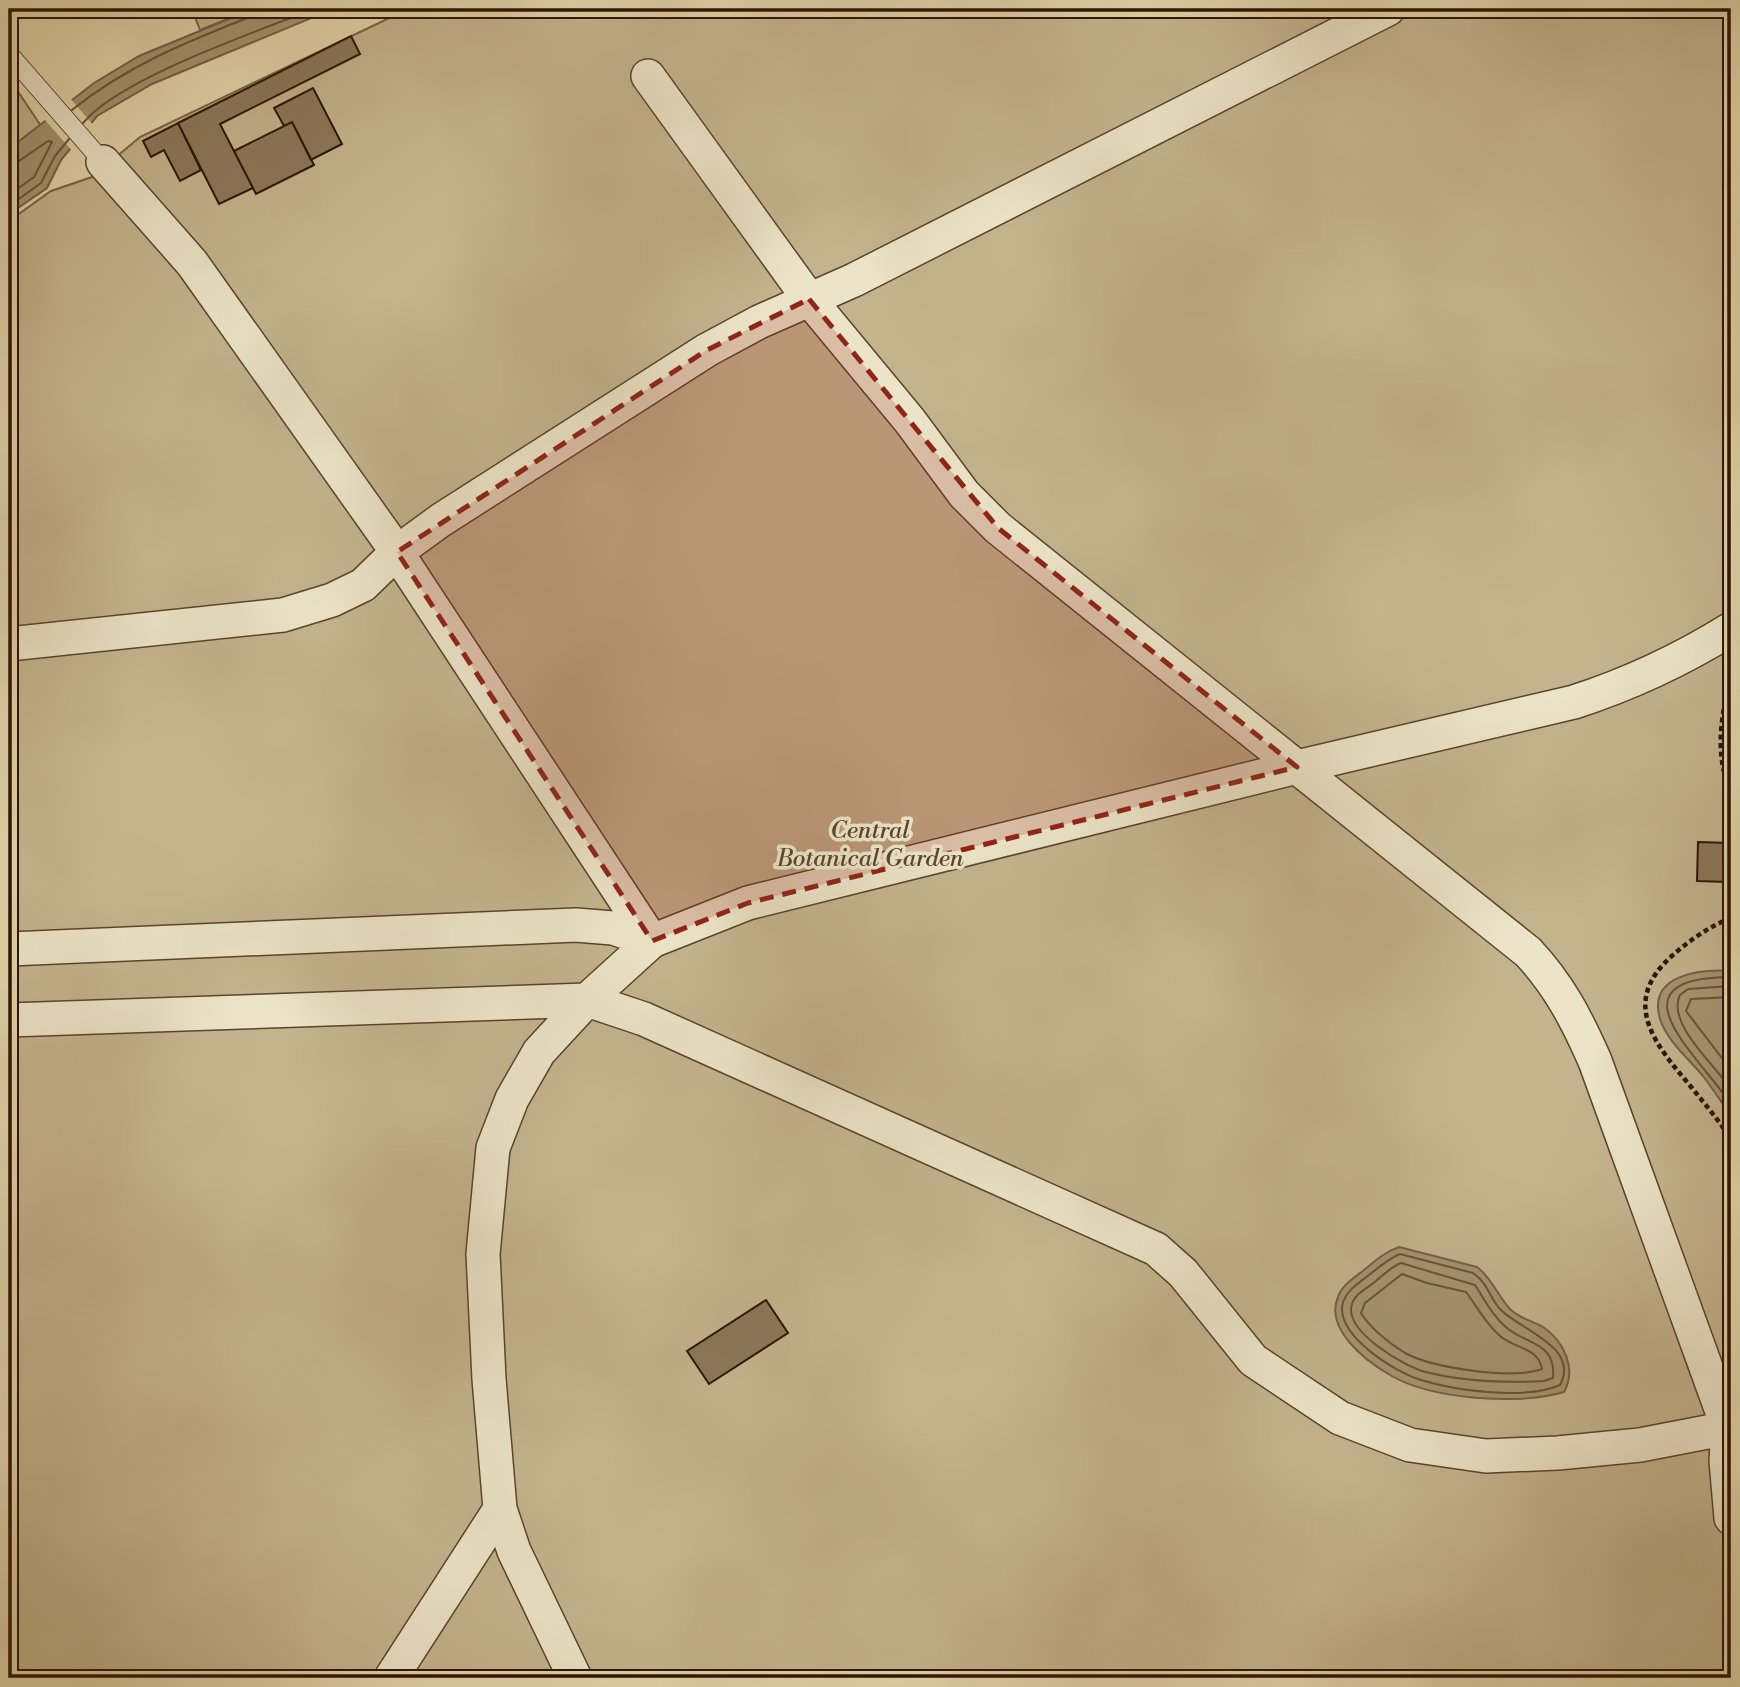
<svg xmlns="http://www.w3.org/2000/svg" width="1740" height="1687" viewBox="0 0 1740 1687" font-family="'Libre Bodoni',serif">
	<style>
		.green { fill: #c3b48e; stroke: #786447; stroke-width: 2 }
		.water { fill: #a49371; stroke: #746044; stroke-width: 2 }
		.pier { fill: #e2d5ab }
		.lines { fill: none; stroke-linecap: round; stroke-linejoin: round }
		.shore { stroke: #685438; stroke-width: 2 }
		.building { fill: #8b7859; stroke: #2d1400; stroke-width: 2 }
		.lane-casing { stroke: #5a442b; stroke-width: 20 }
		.street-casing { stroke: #5a442b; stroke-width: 36 }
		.path { stroke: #2d1400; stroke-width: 4.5; stroke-dasharray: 5 3.5; stroke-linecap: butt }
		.lane { stroke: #ece4c8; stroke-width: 18 }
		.street { stroke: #ece4c8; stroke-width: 33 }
		.marked { fill: #8f2418; fill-opacity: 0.2; stroke: #8f2418; stroke-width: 5; stroke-dasharray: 14 9; stroke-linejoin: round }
		.labels { text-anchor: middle; stroke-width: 7; stroke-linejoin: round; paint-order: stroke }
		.park-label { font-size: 24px; font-style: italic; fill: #5a442b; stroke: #ece4c8 }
	</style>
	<rect width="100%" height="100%" fill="#e2d5ab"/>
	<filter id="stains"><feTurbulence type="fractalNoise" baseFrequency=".00286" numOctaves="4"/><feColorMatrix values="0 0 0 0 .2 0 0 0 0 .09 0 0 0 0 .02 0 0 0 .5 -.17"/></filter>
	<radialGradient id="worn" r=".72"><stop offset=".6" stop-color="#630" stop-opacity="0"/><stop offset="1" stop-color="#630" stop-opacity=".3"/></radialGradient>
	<path class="green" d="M192 9H253L200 30Z
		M408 9H1731V1678H9V221L51 191 92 177 140 137Z
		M9 78 41 126 9 149Z"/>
	<path class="water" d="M253 9H333L152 84 97 116 61 160 47 188 9 214V149L94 83 139 56Z
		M1731 971V1116C1722 1103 1713 1089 1703 1076 1689 1059 1667 1041 1660 1019 1647 974 1701 969 1731 971Z
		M1399 1247 1477 1267C1492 1278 1497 1295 1510 1309 1520 1319 1531 1320 1543 1327 1564 1341 1577 1369 1564 1392 1519 1405 1432 1400 1390 1375 1366 1361 1324 1329 1338 1297 1342 1285 1354 1278 1364 1270 1375 1261 1385 1252 1399 1247Z"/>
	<path class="pier" d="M70 98 94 126 73 152 44 119Z"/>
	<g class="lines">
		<path class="shore" d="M72 110C125 67 184 43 247 18L252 9
			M83 123C120 78 256 32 314 9
			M9 163 19 161 48 141 52 142 34 177 9 195
			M9 206 41 183 55 156 69 139
			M1731 977C1606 978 1697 1054 1731 1104
			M1731 986 1688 989 1680 995C1666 1023 1715 1065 1731 1089
			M1731 997 1691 999 1686 1011 1731 1070
			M1400 1254 1473 1273C1487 1282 1489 1296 1499 1308 1517 1329 1581 1346 1560 1385 1526 1400 1456 1391 1421 1380 1395 1372 1334 1335 1343 1302 1347 1291 1356 1285 1365 1278 1376 1270 1387 1259 1400 1254Z
			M1401 1263 1475 1285C1485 1300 1493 1317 1508 1329 1529 1345 1556 1343 1553 1378L1544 1381C1504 1383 1465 1382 1426 1372 1405 1367 1343 1331 1352 1304 1355 1294 1367 1288 1375 1282 1383 1275 1391 1267 1401 1263Z
			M1402 1274 1427 1283 1466 1292C1478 1308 1485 1323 1500 1336 1515 1349 1538 1347 1542 1369 1512 1380 1433 1368 1405 1353 1390 1344 1370 1328 1361 1313L1365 1303Z"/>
	</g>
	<path class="building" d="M351 36 360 54 220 124 253 188 219 204 178 123Z
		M313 88 342 144 311 160 292 122 284 126 274 108Z
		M292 122 314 165 256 194 234 151Z
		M178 123 201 170 180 181 164 150 151 157 143 141Z
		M1698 842 1729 843 1728 882 1697 881Z
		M766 1300 788 1333 709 1384 687 1351Z"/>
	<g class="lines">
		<g class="lane-casing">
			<path id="lane" d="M9 54 103 162"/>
		</g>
		<g class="street-casing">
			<path id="street" d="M103 162 192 263 390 542 652 941
				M9 644 283 615 332 600 363 585 397 552 441 520 707 350 759 322 854 280 1388 9
				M9 949 576 925 613 928 652 941
				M9 1020 587 1000 644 1019 1156 1249 1183 1273 1253 1360 1340 1418 1410 1445 1486 1456 1558 1453 1640 1445 1728 1428 1595 1061C1577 1020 1559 985 1528 952L998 528 964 494 910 421 809 299 648 76
				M1731 1427 1728 1428 1726 1461 1731 1518
				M391 1678 500 1509
				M575 1678 514 1551 500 1509 489 1379 483 1254 493 1148 512 1099 539 1052 587 1000 652 941 748 903 1297 767 1574 702C1630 684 1681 660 1731 629"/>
		</g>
		<path class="path" d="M1731 676C1721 716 1714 754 1731 793
			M1731 918C1710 926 1690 940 1673 955 1618 1003 1656 1045 1692 1088 1705 1104 1719 1121 1731 1139"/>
		<use href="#lane" class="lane"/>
		<use href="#street" class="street"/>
	</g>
	<path class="marked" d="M809 299 998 528 1297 767 748 903 652 941 397 552 707 350Z"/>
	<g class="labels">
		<g class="park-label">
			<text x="870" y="838">Central<tspan x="870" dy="28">Botanical Garden</tspan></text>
		</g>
	</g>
	<rect width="1740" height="1687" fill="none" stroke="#e2d5ab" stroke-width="35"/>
	<rect x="10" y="10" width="1719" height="1666" fill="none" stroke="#2d1400" stroke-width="3.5"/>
	<rect x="18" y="18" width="1705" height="1652" fill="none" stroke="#2d1400" stroke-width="2"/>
	<rect width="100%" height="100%" filter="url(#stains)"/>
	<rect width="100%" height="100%" fill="url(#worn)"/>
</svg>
